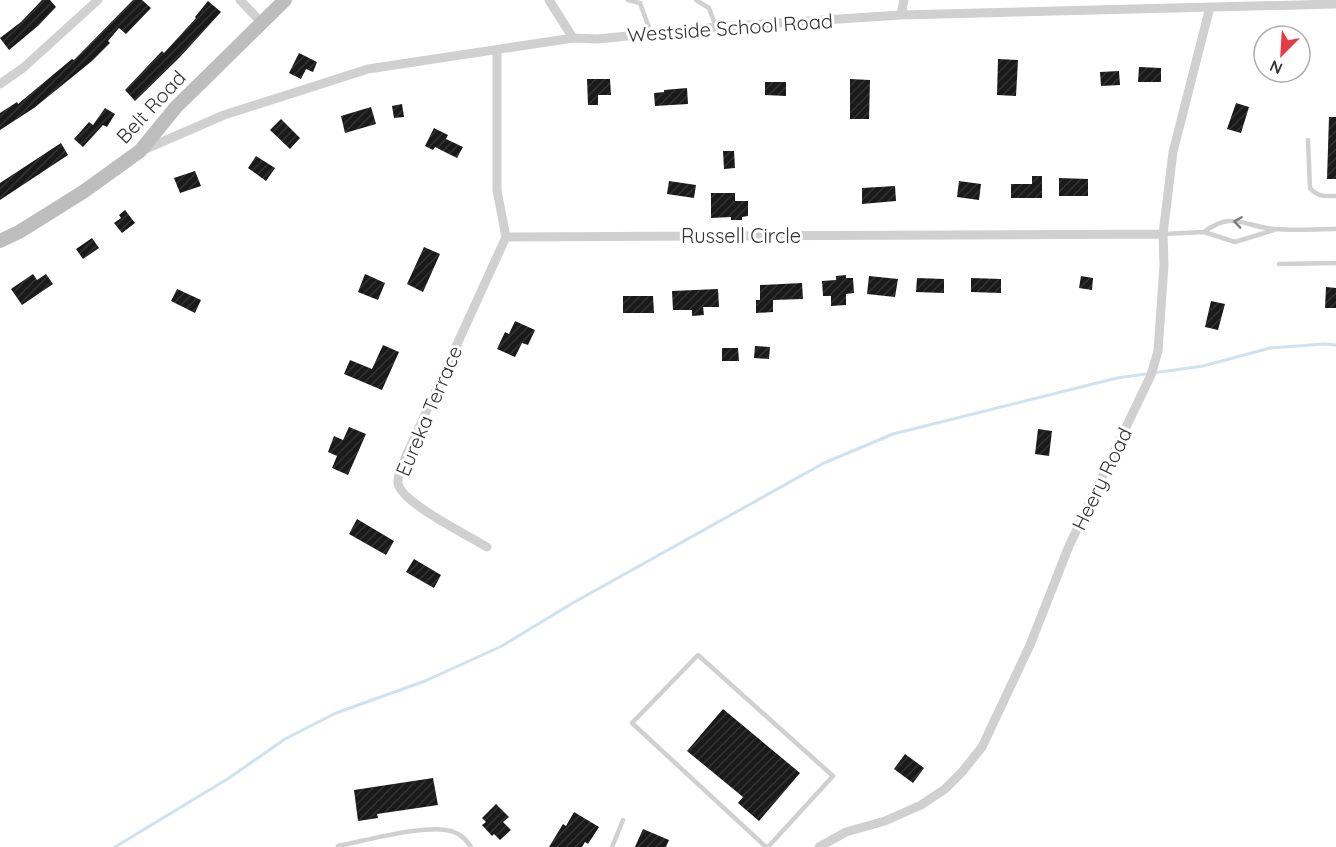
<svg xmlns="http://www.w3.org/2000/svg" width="1336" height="847" viewBox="0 0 1336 847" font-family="Quicksand,sans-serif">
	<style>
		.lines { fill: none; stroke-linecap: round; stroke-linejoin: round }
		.stream { stroke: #cfe2ee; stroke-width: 3 }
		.building { fill: url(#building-hatch) }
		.lane { stroke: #d0d0d0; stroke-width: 4.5 }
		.street { stroke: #d0d0d0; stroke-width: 9 }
		.secondary { stroke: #bdbdbd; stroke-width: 14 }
		.oneway { stroke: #7a7a7a }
		.labels { text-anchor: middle; stroke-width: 6; stroke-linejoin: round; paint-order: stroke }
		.street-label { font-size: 20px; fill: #333; stroke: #fff }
	</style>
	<defs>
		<pattern id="building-hatch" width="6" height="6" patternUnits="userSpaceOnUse" patternTransform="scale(1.5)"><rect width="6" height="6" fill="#1a1a1a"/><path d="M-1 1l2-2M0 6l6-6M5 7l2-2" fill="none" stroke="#333"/></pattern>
	</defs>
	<rect width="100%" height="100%" fill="#fff"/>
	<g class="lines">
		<path class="stream" d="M115 847 229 778 285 739 336 713 425 681 502 646 571 604 824 463 893 434 1117 378 1203 366 1270 348 1324 344 1336 345"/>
	</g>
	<path class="building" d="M42 0H50L56 7 38 26 9 50 0 38 21 22Z
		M133 0H142L151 8 126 34 119 28 108 41 110 43 92 61 34 108 0 130V113L17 102 18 104 72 59 74 60Z
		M208 1 221 12 180 57 135 101 125 90 162 51 164 53 196 18 195 17Z
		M299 53 317 62 313 72 306 69 301 79 289 73Z
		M998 59 1018 60 1016 96 997 95Z
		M1139 67 1161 68V82H1138Z
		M1119 71 1120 85 1101 86 1100 72Z
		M587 79H610L611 95H598V105H588Z
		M850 79 870 80 869 119H850Z
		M765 82H786V96L765 95Z
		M687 88 688 104 655 106 654 93 664 92V90Z
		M1236 103 1249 107 1241 133 1227 129Z
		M402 104 404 117 394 118 392 106Z
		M371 107 376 124 345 133 341 116Z
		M105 108 115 114 107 127 103 125 83 147 74 139 89 122 93 125Z
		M1329 117H1336V179H1327Z
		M281 119 300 138 290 149 270 130Z
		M434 128 448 135 446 139 463 147 457 158 435 147 433 150 425 146Z
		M61 143 68 155 0 200V183Z
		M723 151H734L735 168 724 169Z
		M256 156 275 168 266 181 248 168Z
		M195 171 201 186 180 193 174 178Z
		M1032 176H1042V198H1011V184H1032Z
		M1059 178 1088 179V196H1059Z
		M669 181 696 185 694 198 667 194Z
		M959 181 981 184 979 200 957 197Z
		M895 186 896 201 862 204V188Z
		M711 193H735V201H748V216L742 217V220H731V217L711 218Z
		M125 210 135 223 122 233 114 223 121 218 119 215Z
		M92 238 99 248 83 259 76 249Z
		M424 247 440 254 423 292 407 284Z
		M33 274 37 280 46 274 53 284 22 305 11 289Z
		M365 274 385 283 378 300 358 292Z
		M846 275V278H853L854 293 846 294V305L831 306V296H823L822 281 836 280V276Z
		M869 276 898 279 895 297 867 294Z
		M1081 276 1093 278 1092 290 1079 288Z
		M917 278 944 279V293L916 292Z
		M971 278 1001 279V293L971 292Z
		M802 283 803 299 773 300V312L756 313V300H760V285Z
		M1326 287 1336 288V308H1325Z
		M177 289 201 300 195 313 171 301Z
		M718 289 719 307H703L704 315 692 316V310H673L672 291Z
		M623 296H653L654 313H623Z
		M1211 301 1225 304 1218 330 1205 327Z
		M515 321 535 330 528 345 522 343 515 357 497 349 505 332 509 334Z
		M383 345 399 352 382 390 344 374 350 360 372 369Z
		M755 346 770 347 769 359 754 358Z
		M722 348H738L739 361H722Z
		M349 427 366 434 348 475 332 468 337 456 328 452 334 436 343 440Z
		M1038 429 1052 431 1049 456 1035 454Z
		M357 519 394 541 386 555 349 534Z
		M414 559 441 575 434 588 406 572Z
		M723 709 800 773 759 821 738 803 743 797 687 751Z
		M905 754 924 768 913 783 894 769Z
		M433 778 438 805 377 814 378 818 358 821 354 790Z
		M496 804 509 817 503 822 511 830 500 840 494 834 492 836 482 825 486 822 482 818Z
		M574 812 599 827 588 844 585 842 582 847H549L563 824 566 826Z
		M643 829 669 840 666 847H635Z"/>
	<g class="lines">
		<path class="lane" d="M628 0 640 3 651 33
			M696 0 709 8 716 27
			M1308 140 1310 188C1318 197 1324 196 1336 196
			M1204 232C1233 210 1244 227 1275 229 1295 231 1316 229 1336 229
			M1163 234 1204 232 1235 242 1274 230
			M1279 264 1336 263
			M338 846C364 841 431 822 454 832 462 835 466 840 471 847
			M612 847 623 820
			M766 847 632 723 698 655 833 776 768 847"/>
		<path class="street" d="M240 0 261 22
			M549 0 573 38
			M901 15 904 0
			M497 50V190L506 237
			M0 84 23 68 98 0
			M141 151 224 115 368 69 573 38 598 39 716 27 901 15 1336 4
			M506 237 1163 234
			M487 547C469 536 400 502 398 483 397 475 403 464 406 456L506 237
			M819 847 846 832 885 821 921 805 945 789 962 772 982 747 1030 645 1069 546 1151 375 1158 351 1164 265 1163 234 1173 152 1210 7"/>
		<path class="secondary" d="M0 241 19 232 83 192 140 151 176 107 285 0"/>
	</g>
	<defs><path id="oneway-chevron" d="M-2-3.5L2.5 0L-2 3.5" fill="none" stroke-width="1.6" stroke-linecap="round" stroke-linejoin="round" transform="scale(1.5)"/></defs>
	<use class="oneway" href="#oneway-chevron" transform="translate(1238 222) rotate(-172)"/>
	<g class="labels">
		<g class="street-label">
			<text transform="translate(730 28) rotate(-4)" y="7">Westside School Road</text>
			<text transform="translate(151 107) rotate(-47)" y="7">Belt Road</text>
			<text x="741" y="243">Russell Circle</text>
			<text transform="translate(429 411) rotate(-67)" y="7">Eureka Terrace</text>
			<text transform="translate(1102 479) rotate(-64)" y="7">Heery Road</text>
		</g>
	</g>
	<g transform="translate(1282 54) rotate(204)"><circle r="28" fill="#ffffff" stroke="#adadad" stroke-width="1.5"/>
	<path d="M0-4.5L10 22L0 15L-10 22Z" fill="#e63946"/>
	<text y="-9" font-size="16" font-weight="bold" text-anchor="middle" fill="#333333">N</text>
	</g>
</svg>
